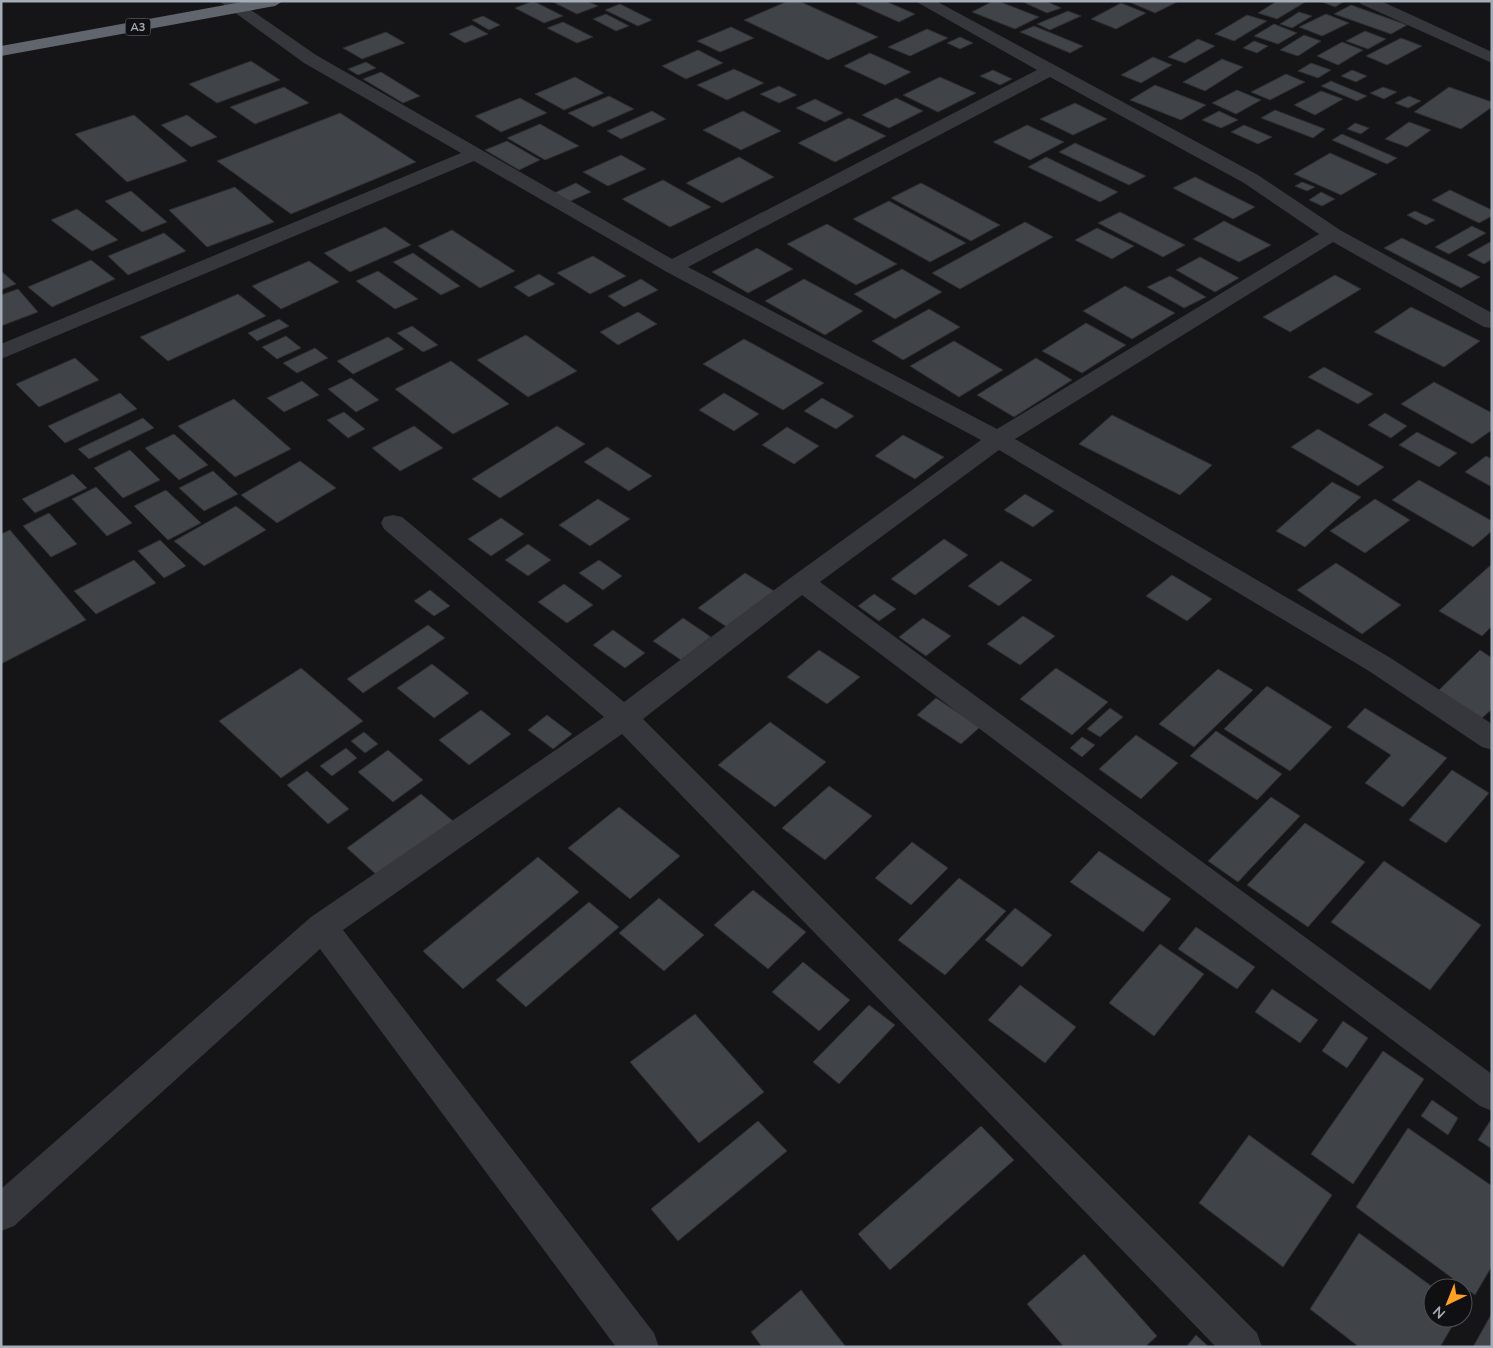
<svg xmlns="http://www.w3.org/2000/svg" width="1493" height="1348" viewBox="0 0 1493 1348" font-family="'Nunito Sans',sans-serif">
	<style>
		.building { fill: #404347; stroke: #2e2f33 }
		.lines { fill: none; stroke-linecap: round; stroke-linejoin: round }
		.street { fill: #35373c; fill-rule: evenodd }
		.highway { fill: #61656d; fill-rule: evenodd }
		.labels { text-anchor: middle; stroke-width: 5; stroke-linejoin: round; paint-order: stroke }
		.shield { fill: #101012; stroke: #787e86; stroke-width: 1 }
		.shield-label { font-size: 11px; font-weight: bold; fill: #a5adb8 }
	</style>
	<rect width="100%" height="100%" fill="#151517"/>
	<path class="building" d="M533 1 563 16 544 23 515 8Z
		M551 1H587L598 6 577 14Z
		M788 1H799L878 37 828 60 744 20Z
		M861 1H885L915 14 899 22 856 3Z
		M993 1H998L1039 17 1015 29 972 12Z
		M1021 1H1046L1061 8 1047 13Z
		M1127 1H1179L1155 13Z
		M1277 1H1307L1277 19 1258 13Z
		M1320 1H1345L1335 7Z
		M1121 3 1146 13 1116 29 1091 19Z
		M620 4 652 20 638 26 605 10Z
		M1351 5 1407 25 1391 34 1334 14Z
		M1068 11 1081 16 1050 30 1037 24Z
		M1299 12 1312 16 1292 28 1280 24Z
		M606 14 629 26 616 31 593 19Z
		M1326 14 1349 23 1322 36 1299 27Z
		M1247 15 1267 21 1234 41 1215 34Z
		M483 16 500 25 489 30 472 20Z
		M563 22 593 37 577 43 547 28Z
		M1274 24 1297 33 1278 44 1254 36Z
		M472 25 488 34 465 43 449 34Z
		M1034 26 1083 46 1070 53 1020 32Z
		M731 27 754 38 720 52 697 41Z
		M927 29 948 38 910 56 888 47Z
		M1365 31 1386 39 1368 49 1346 41Z
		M386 32 405 43 362 59 343 48Z
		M1304 35 1321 41 1298 56 1280 50Z
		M960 37 973 43 960 49 947 43Z
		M1401 38 1422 46 1387 65 1366 56Z
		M1198 39 1215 46 1185 63 1168 57Z
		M1254 41 1268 46 1257 53 1243 48Z
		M1342 42 1363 50 1338 65 1317 56Z
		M698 50 723 63 686 79 662 66Z
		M870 53 911 72 885 85 844 66Z
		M1153 57 1172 65 1141 83 1121 75Z
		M1222 59 1243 67 1205 91 1183 82Z
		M251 61 280 80 217 103 189 84Z
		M366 62 376 68 358 75 348 69Z
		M1311 63 1331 70 1318 78 1298 71Z
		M734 69 764 83 727 100 697 85Z
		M993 70 1012 79 1000 85 980 76Z
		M1352 70 1367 76 1356 82 1341 76Z
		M381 72 420 96 403 103 363 79Z
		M1286 74 1305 82 1270 100 1251 92Z
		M575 77 604 93 564 110 535 94Z
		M940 77 976 93 938 112 903 95Z
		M1331 81 1367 96 1357 101 1321 86Z
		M1155 85 1206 105 1181 120 1130 100Z
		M779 86 797 95 779 103 760 94Z
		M284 87 309 103 255 124 230 107Z
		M1383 87 1397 92 1384 99 1370 93Z
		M1449 87 1492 102V107L1461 129 1414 112Z
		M1237 90 1261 100 1236 114 1212 103Z
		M1321 91 1343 99 1315 115 1294 105Z
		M609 96 634 109 593 127 568 113Z
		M1409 96 1421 101 1408 108 1395 103Z
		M520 98 547 113 501 132 475 116Z
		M896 98 923 111 889 128 862 115Z
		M815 99 843 113 825 122 796 108Z
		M1075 103 1107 119 1073 135 1040 119Z
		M1275 110 1325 129 1313 138 1261 118Z
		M652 111 666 119 621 139 607 131Z
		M743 111 781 131 741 150 703 130Z
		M1219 111 1238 120 1221 128 1202 120Z
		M340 113 416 162 291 214 217 161Z
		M134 115 187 161 127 182 75 134Z
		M187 115 217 137 191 147 161 125Z
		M849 118 886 136 835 162 798 143Z
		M1409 122 1431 130 1407 147 1385 139Z
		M1355 123 1369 128 1361 134 1347 129Z
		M540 124 579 146 545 160 507 138Z
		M1027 125 1064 142 1030 160 993 142Z
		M1244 125 1272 137 1258 144 1231 132Z
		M1342 134 1397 158 1387 164 1332 140Z
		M507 141 540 160 519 170 485 150Z
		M1075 143 1146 176 1129 185 1059 152Z
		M1330 153 1377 174 1341 195 1294 174Z
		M621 155 646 169 608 186 583 172Z
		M739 157 774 177 722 203 686 183Z
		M1046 157 1118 192 1100 202 1028 167Z
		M1195 177 1255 207 1233 219 1173 188Z
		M663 180 711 207 670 227 622 199Z
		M1302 182 1315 187 1307 191 1295 186Z
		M576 183 591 192 566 203 552 194Z
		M921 183 1000 225 971 241 891 198Z
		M235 187 274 222 207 247 169 210Z
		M1450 190 1492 210V216L1479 223 1432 200Z
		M131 191 167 222 142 232 105 201Z
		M1321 192 1335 199 1322 206 1309 200Z
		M889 201 966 243 930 262 853 219Z
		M77 209 118 240 92 251 51 220Z
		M1415 211 1435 220 1426 225 1407 215Z
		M1120 212 1185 245 1163 257 1098 223Z
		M1224 221 1271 245 1239 262 1193 239Z
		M1025 222 1053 237 960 289 932 273Z
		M827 224 897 264 856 285 787 244Z
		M1472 226 1486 233 1449 254 1435 247Z
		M385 227 411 245 350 272 324 253Z
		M1097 228 1134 246 1112 259 1075 240Z
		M452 230 515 271 480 288 418 246Z
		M164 233 186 251 128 275 108 256Z
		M1402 238 1480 277 1461 288 1384 248Z
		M1492 241V259L1484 264 1467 255Z
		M757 248 793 269 748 293 712 272Z
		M413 253 460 286 441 295 393 262Z
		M593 256 626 276 590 294 557 273Z
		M1200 257 1239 278 1215 292 1176 270Z
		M91 260 115 279 52 307 28 287Z
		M309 261 339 282 281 309 252 286Z
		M902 269 942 292 895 319 854 294Z
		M1 271 16 284 1 290Z
		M378 271 418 299 395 309 356 281Z
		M539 274 555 284 529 297 514 287Z
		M1335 275 1361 289 1290 332 1263 317Z
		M1170 276 1206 297 1184 308 1147 287Z
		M641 279 658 290 624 307 608 296Z
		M804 279 863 311 825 335 765 301Z
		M1125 286 1175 313 1132 339 1083 311Z
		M18 289 38 312 1 326V295Z
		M238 294 266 316 168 361 140 337Z
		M1411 307 1480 341 1444 367 1374 332Z
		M929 309 960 327 903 360 872 341Z
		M638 312 657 324 618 345 600 332Z
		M279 319 289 326 257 341 248 333Z
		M1086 323 1126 345 1082 373 1042 351Z
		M412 326 438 345 423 352 397 333Z
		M526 335 577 371 528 397 477 360Z
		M286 336 301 348 277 359 262 347Z
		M388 337 404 349 353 374 337 361Z
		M744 339 824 383 783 410 703 364Z
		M954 341 1003 370 959 397 910 366Z
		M315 348 328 358 297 373 283 363Z
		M75 358 99 380 39 407 16 384Z
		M1036 358 1072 380 1014 417 977 395Z
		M451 361 509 404 453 434 395 389Z
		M1324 367 1373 394 1358 404 1308 377Z
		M351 378 379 400 356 412 328 389Z
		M302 381 319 395 284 412 267 398Z
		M1434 382 1492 413V430L1472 444 1401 404Z
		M120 393 137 409 65 443 48 426Z
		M724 393 759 414 734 431 699 410Z
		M822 398 854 416 836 429 804 411Z
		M234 399 291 449 235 477 178 426Z
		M344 412 365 429 348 438 327 420Z
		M1385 413 1407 426 1391 438 1368 425Z
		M1112 415 1212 465 1180 495 1079 444Z
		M143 418 154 428 89 459 78 449Z
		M414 426 443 448 400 471 372 448Z
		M557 426 585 444 500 498 472 479Z
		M787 427 819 446 794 464 762 445Z
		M1318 429 1384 467 1358 486 1291 447Z
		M1417 432 1457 453 1439 467 1399 445Z
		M174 434 208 465 179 480 145 448Z
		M903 435 944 457 915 479 875 456Z
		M607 447 652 476 629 491 584 462Z
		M130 450 160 480 123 498 94 468Z
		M1486 456 1492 459V487L1465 472Z
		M300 461 336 488 277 523 241 495Z
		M213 471 238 494 204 511 179 488Z
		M73 474 87 488 35 513 22 499Z
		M1419 480 1492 521V531L1473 547 1392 500Z
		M1332 482 1361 497 1305 547 1276 531Z
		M96 487 132 523 107 536 72 499Z
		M166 490 201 523 168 540 134 506Z
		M1025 494 1054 511 1033 527 1004 510Z
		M598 499 630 519 590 546 559 525Z
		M1375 499 1410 520 1365 553 1330 531Z
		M236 506 266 530 204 566 174 541Z
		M49 513 77 544 51 557 23 526Z
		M501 518 524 534 491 556 468 539Z
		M10 530 86 620 1 664V534Z
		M944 539 968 555 915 595 891 579Z
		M160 540 186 566 164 578 138 551Z
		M528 544 551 560 528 576 505 560Z
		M134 560 156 583 96 614 74 591Z
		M599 560 622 576 603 590 579 573Z
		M1001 561 1032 580 999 606 968 586Z
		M1336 563 1401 605 1362 634 1297 590Z
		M1492 564V626L1482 636 1439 611Z
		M745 573 774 591 727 627 698 608Z
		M1172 575 1212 599 1187 621 1146 596Z
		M564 584 593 605 567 623 538 602Z
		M430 590 450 606 434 616 414 601Z
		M874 594 896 609 879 621 858 606Z
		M1023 616 1055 636 1020 665 987 644Z
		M683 618 711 637 681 660 653 641Z
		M923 618 951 636 926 656 899 637Z
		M428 625 445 638 363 693 347 679Z
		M613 630 645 653 625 668 593 645Z
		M819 650 860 677 827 704 787 677Z
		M1480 650 1492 658V709L1482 718 1438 691Z
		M432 664 469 693 434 718 397 688Z
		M301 668 363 721 281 778 219 721Z
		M1056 668 1108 702 1072 735 1020 699Z
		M1218 669 1253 690 1194 747 1159 724Z
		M1267 686 1332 727 1290 771 1224 729Z
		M936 698 980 727 961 744 917 715Z
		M1110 708 1123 717 1100 737 1087 729Z
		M1365 708 1447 758 1403 807 1365 783 1391 755 1347 727Z
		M481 710 511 734 469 765 439 740Z
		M547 715 572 734 553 749 528 730Z
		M770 722 826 762 775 807 718 765Z
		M1216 731 1282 774 1257 800 1190 756Z
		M364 732 378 744 365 753 351 741Z
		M1136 735 1178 763 1141 799 1099 769Z
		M1082 737 1095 745 1082 757 1070 748Z
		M346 748 357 758 332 776 320 766Z
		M388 750 423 780 393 802 358 772Z
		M1452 770 1489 793 1446 843 1409 820Z
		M307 771 349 809 328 824 287 785Z
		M829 786 872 816 825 860 782 828Z
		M421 794 453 821 379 877 347 848Z
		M1271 797 1300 816 1238 882 1208 861Z
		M619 807 680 856 630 899 568 848Z
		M1305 823 1365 862 1308 927 1247 885Z
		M912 842 948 868 911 905 875 878Z
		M1099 851 1171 899 1143 932 1070 882Z
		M538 857 579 892 463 989 423 951Z
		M1384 861 1481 925 1430 990 1331 922Z
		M959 878 1006 911 945 975 898 940Z
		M753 890 806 932 768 969 714 925Z
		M659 898 704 935 664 971 619 933Z
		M589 902 619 927 526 1007 496 980Z
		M1015 908 1052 935 1022 967 985 940Z
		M1196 927 1255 967 1237 989 1178 949Z
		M1160 944 1204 974 1154 1036 1109 1003Z
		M803 962 850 1000 819 1031 772 992Z
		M1020 985 1076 1027 1045 1063 988 1020Z
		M1272 989 1318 1020 1300 1043 1255 1012Z
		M869 1005 895 1025 839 1084 813 1062Z
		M695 1014 764 1092 699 1143 630 1062Z
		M1343 1021 1368 1038 1347 1068 1322 1051Z
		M1383 1051 1424 1079 1353 1184 1311 1154Z
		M1432 1100 1458 1118 1448 1135 1421 1116Z
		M1492 1118V1149L1478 1140Z
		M758 1121 787 1151 678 1241 651 1209Z
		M981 1126 1014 1160 890 1270 858 1234Z
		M1408 1128 1492 1186V1266L1475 1295 1356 1207Z
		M1249 1135 1332 1195 1283 1267 1199 1203Z
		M1359 1233 1434 1288 1433 1318H1457L1440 1347H1359L1310 1309Z
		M1084 1254 1157 1336 1145 1347H1064L1027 1304Z
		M801 1290 846 1347H762L751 1332Z
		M1492 1313V1347H1473Z
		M1196 1335 1209 1347H1186Z"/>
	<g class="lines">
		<path class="street" d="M219 1H238L316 55 672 259 1037 70 915 1H936L1258 175 1340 230 1492 313V328L1484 327 1333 242 1015 439 1389 657 1492 724V750L1482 747 1369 671 999 450 820 582 1492 1074V1111L1480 1106 802 595 643 719 1257 1333 1262 1347H1216L622 734 343 930 654 1333 659 1347H616L320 949 14 1226 1 1231V1189L311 917 604 717 384 529 381 523 384 517 393 515 402 517 624 702 793 576 981 440 665 271 474 161 1 359V344L461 153 304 63ZM1050 77 1244 183 1319 234 997 429 688 267Z
			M1359 1H1381L1492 52V63L1361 4Z"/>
		<path class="highway" d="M247 1H283L275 6 1 56V46Z"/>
	</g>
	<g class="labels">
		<rect class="shield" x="125.5" y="18.5" width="25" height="17" rx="4"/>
		<g class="shield-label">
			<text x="138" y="31">A3</text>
		</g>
	</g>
	<rect width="1493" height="1348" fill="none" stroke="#a5adb8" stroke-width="5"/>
	<g transform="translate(1448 1303) rotate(223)"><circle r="24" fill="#101012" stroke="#4c4f54"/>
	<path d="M0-4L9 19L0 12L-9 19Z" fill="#ffa124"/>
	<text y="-8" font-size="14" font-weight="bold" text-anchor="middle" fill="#a5adb8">N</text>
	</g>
</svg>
